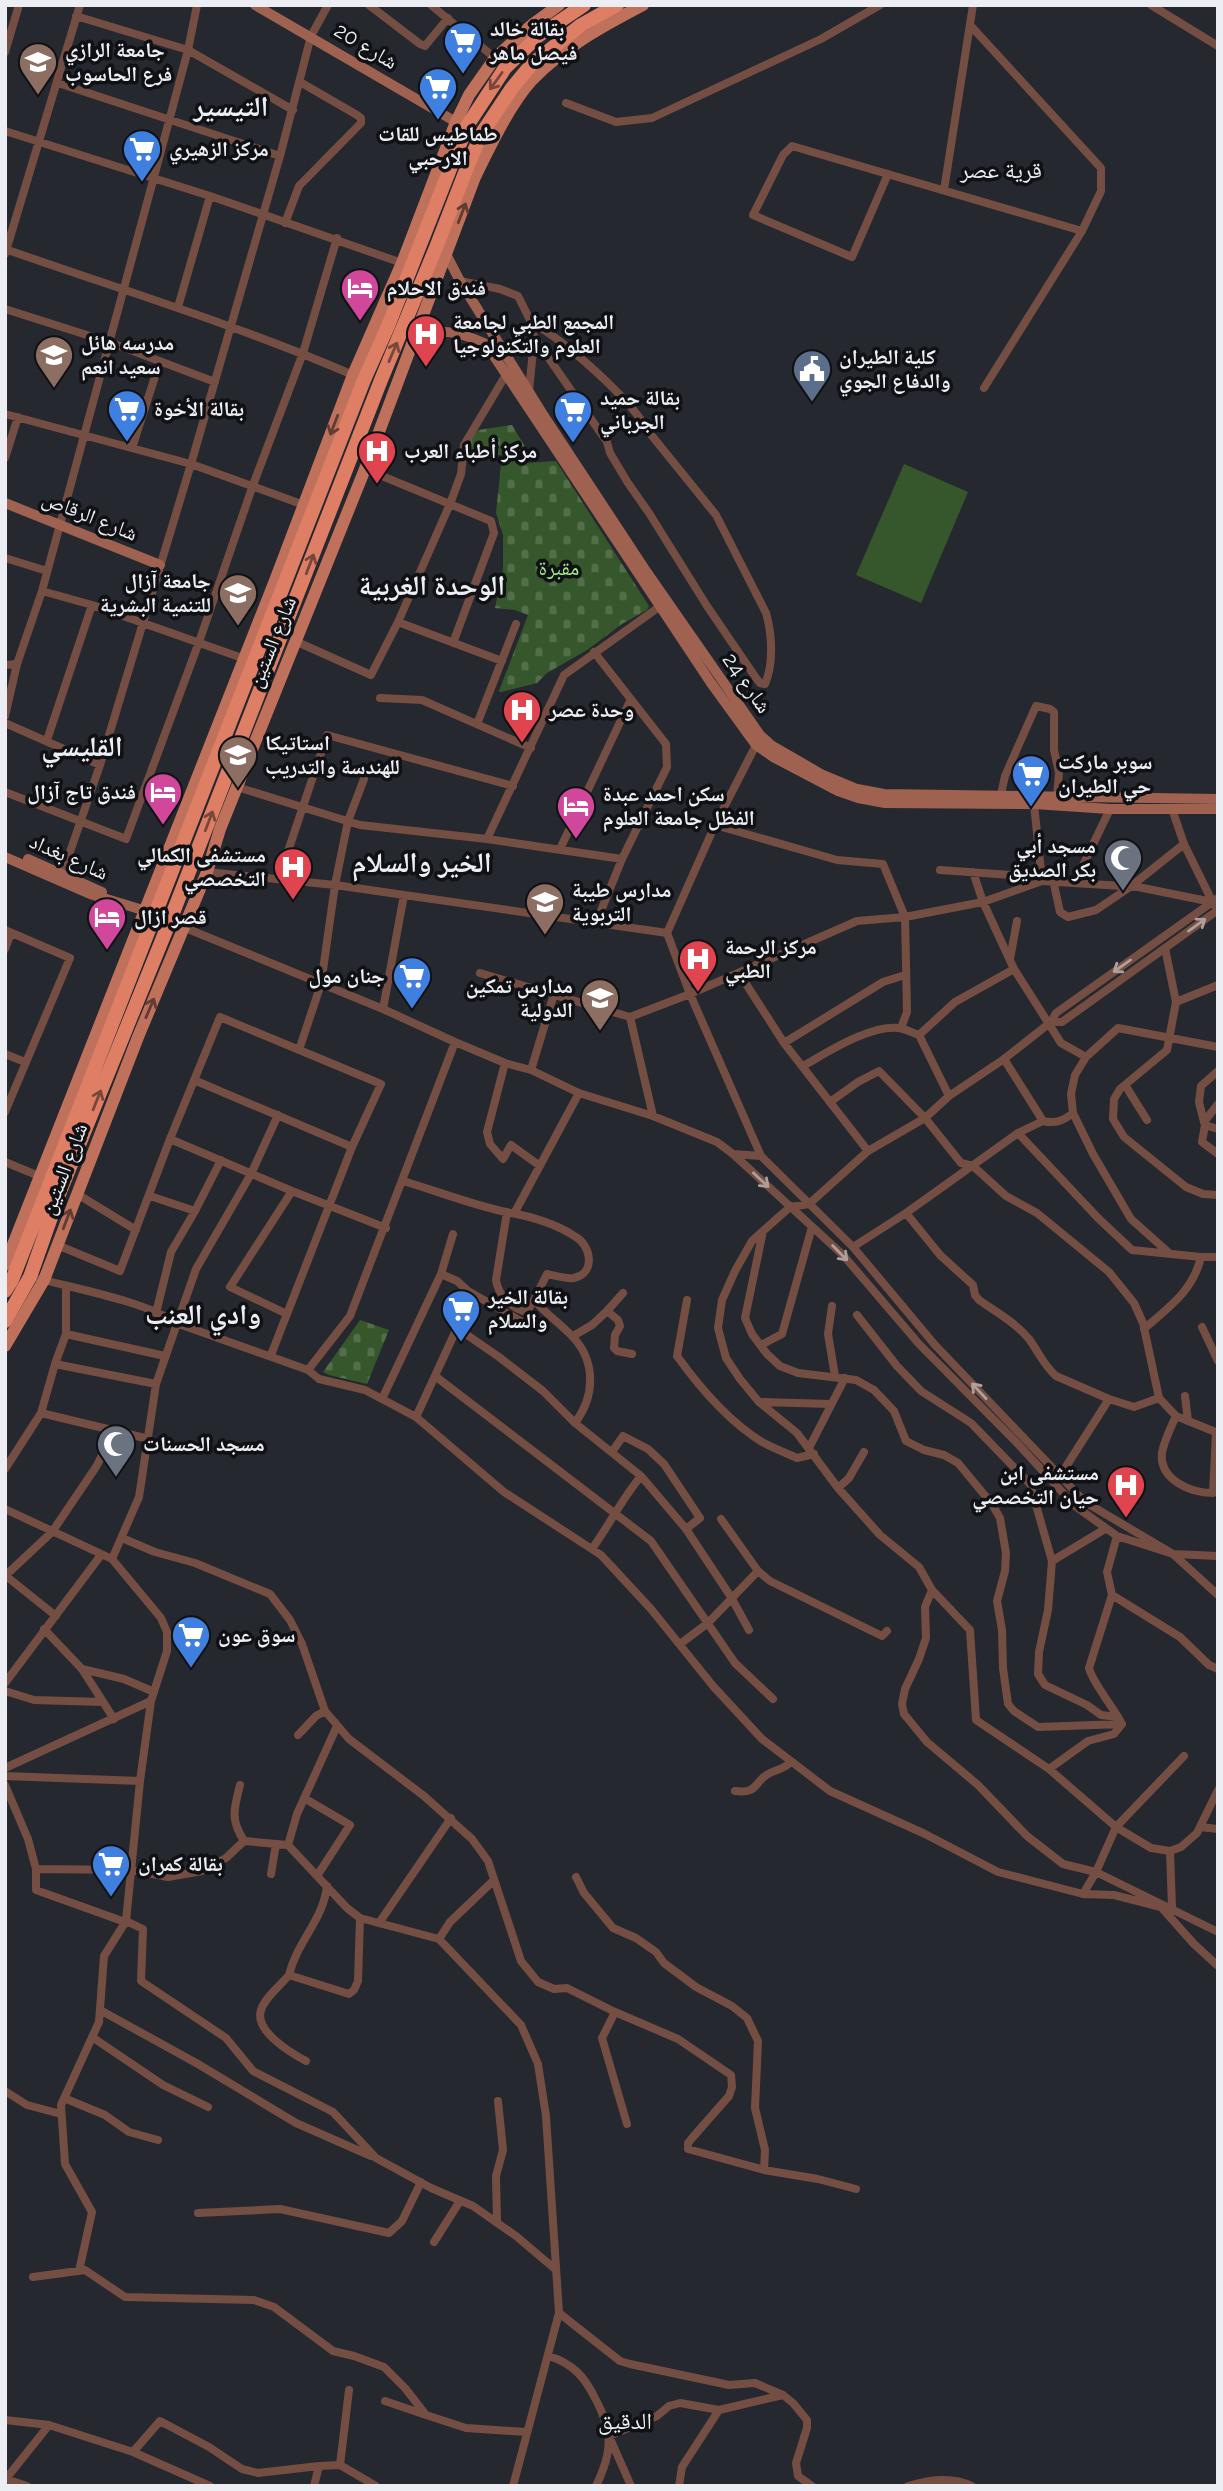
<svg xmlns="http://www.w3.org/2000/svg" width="1223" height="2491" viewBox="0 0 1223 2491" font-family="Raleway,'Noto Naskh Arabic',sans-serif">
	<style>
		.cemetery { fill: url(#cemetery-stones) }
		.pitch { fill: #36572b }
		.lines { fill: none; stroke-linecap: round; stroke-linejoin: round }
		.street { stroke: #754e43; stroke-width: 8 }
		.secondary { stroke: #9f6251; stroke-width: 10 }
		.primary { stroke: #c0715c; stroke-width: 12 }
		.highway { stroke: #dd7e65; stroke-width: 14 }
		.oneway { stroke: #76483c }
		.oneway2 { stroke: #5f3c34 }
		.oneway3 { stroke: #b09e9b }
		.labels { text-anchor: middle; stroke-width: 7; stroke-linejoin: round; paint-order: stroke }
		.poi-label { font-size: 21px; font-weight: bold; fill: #eceef3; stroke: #101114; text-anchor: start }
		.street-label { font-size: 21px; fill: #eceef3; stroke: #101114 }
		.park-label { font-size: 21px; fill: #9fec86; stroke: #101114 }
		.neighbourhood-label { font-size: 23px; fill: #eceef3; stroke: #101114 }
		.district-label { font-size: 28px; font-weight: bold; fill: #eceef3; stroke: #101114 }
	</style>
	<defs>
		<pattern id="cemetery-stones" width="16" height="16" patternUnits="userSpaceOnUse" patternTransform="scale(1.75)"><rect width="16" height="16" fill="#36572b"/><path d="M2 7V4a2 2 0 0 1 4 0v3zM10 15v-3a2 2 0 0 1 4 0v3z" fill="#536f4a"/></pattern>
	</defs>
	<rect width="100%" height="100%" fill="#26282f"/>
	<path class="cemetery" d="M512 425 527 450 526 463 556 461 649 606 647 610 622 624 587 650 547 673 537 683 501 692 499 691 528 615 515 610 495 608 503 569V535L496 513 502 455 472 456 467 453V442L478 430Z
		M360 1320 389 1330 367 1384 329 1375 323 1372Z"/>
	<path class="pitch" d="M904 464 968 492 921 603 856 575Z"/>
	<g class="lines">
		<path class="street" d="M369 5 420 44 425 46 448 18
			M431 5 495 58
			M1151 5 1218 46
			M76 16 188 50 293 110
			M970 25 1101 168V191L1082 231 984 388
			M5 52 19 5
			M58 83 280 156
			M566 103 616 122 652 118 821 39 880 5
			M5 131 210 196 402 263
			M888 174 852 257 753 215 783 155 792 146C889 174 986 202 1082 231
			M944 190 973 5
			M285 223 299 186 361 123V118L357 115 300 82
			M5 249C122 290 240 326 353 375
			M5 254 80 5
			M460 281 500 289 518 296 531 322 534 337 607 442 610 453 628 483 649 513 707 606 756 678 760 683 765 684C774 664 772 633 766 613L716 515 648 431C630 398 565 341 531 322
			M178 307 210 196
			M5 309 109 342 215 382
			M529 391 534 340
			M5 414 191 464 304 505
			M132 448 160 361
			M5 458 18 417
			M365 469 491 521 494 533 453 643
			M5 558 47 571
			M42 591 92 605 245 659
			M398 622 502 661
			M295 641 371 675 398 622 450 504 461 474 464 445 507 373
			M594 652 666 744 667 767 622 859 596 923
			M5 665 17 664
			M380 698 422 700 531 748
			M5 716 17 664 42 591 154 177 188 50 197 5
			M5 723 100 765
			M477 724 516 624
			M47 740 92 605
			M756 745 715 825 667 933 690 994 761 1156 853 1247 935 1345 1085 1502 1173 1554 1218 1595
			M237 787 360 825 487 839 622 859
			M5 792 126 839 199 642 253 485 303 353 337 238
			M1001 794 1005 776 1036 706 1050 709 1054 712V750L1059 773 1057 797
			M1034 804 1042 881 1138 887 1212 902
			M1172 809 1184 844 1214 905
			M715 825 837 860 883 864 905 917 907 1012 901 1028
			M487 839 564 675 659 607
			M560 849 631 699
			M940 870 1041 877
			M207 872 335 885 667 933
			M973 872 983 902 1014 969 1061 1043 1086 1057
			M61 878 100 765 191 464 280 156 311 36 328 5
			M279 878 327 735 513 786
			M1053 880 1060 912 1068 917 1096 910 1130 887 1184 844
			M1075 882 1110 809
			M1218 898 1056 1013 1051 1022H1062L1218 910
			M183 927 383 1009 455 1042 505 1063 531 1070 579 1093 653 1116 717 1142 733 1154 843 1255 919 1344 1017 1443 1075 1506 1117 1536 1173 1554 1218 1556
			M5 930 70 958 5 1112
			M1165 948 1176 1002 1218 985
			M5 949 11 933
			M1010 959 1017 921
			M480 973 630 1017 690 994 857 921 905 917 983 902 1042 881
			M739 973 784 1043 868 1151
			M1176 1002 1167 1050 1120 1089 1114 1099 1113 1119 1124 1137 1186 1187 1203 1194 1218 1195
			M383 1009 404 895
			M630 1017 653 1116
			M1051 1022 1004 1059 949 1096 925 1118 868 1151 809 1204 790 1207 763 1231 752 1241 735 1271 722 1300 718 1328 726 1358 740 1379 759 1402 797 1433 838 1488 880 1535 919 1567 932 1590 970 1630 976 1720 1049 1769 1116 1827 1096 1872 1218 1932
			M919 1035 955 1002 1014 969
			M784 1043 883 982 905 975
			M299 1050 321 984 335 885 348 821 364 779
			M5 1054 25 1062
			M1004 1059 1043 1121 1018 1133
			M505 1063 487 1132 490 1144 503 1159 511 1145 540 1166
			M803 1066C828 1052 869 1025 899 1028 905 1029 913 1033 919 1035L949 1096
			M531 1070 554 994
			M194 1080 352 1147
			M1125 1085 1147 1120
			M830 1102 858 1082 879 1071 925 1118 961 1163 973 1166 1006 1196 1037 1213 1109 1272 1134 1303 1143 1323 1159 1398 1176 1416 1218 1433
			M1218 1104 1204 1122 1205 1125 1218 1129
			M1043 1121C1055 1124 1063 1121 1073 1113
			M1204 1122 1199 1102 1201 1086 1218 1071
			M1205 1125 1202 1142 1218 1154
			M170 1139 292 1191 386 1228
			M733 1154 761 1156
			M5 1162 39 1176
			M403 1181C437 1191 472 1205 506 1212 530 1216 555 1223 576 1237 591 1246 596 1273 574 1278 566 1279 556 1276 547 1274L534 1300C545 1313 558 1322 570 1334 596 1359 596 1395 575 1423
			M77 1194 136 1230
			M150 1196 195 1211
			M507 1212 496 1280C498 1294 509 1306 523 1311L529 1308 534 1300
			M515 1212 579 1093
			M906 1213 940 1255 973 1285 975 1295 979 1300C996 1312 1016 1323 1029 1339 1038 1351 1044 1366 1056 1376L1109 1399 1134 1407 1159 1398
			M763 1231 745 1318 752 1334 767 1354 780 1366 798 1373 856 1380 874 1390 894 1411 906 1441 924 1450 944 1455 958 1463 992 1504 1000 1518 1006 1553 1005 1571 997 1601 1002 1630 1003 1668 1008 1704 1014 1711 1038 1727 1122 1724
			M57 1245 120 1271 170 1139 220 1017 381 1084 352 1147 271 1355
			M853 1247 906 1213 1018 1133 1098 1218 1132 1250 1201 1257H1218
			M1168 1252 1131 1219 1093 1154 1073 1113 1071 1094 1075 1075 1086 1057 1118 1028 1218 1047
			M441 1274 457 1281 468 1291 524 1323
			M40 1279C77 1289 147 1302 176 1323L308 1370 319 1379 365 1390 416 1417 504 1492 601 1555 651 1609 713 1686 762 1739 830 1791 925 1834 998 1872 1083 1894 1114 1895 1161 1907 1194 1944 1218 1966
			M687 1300 677 1356C700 1388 728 1421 762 1442 773 1448 786 1453 797 1458L814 1454
			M832 1306 828 1334 835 1376
			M607 1311 623 1293
			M156 1313 171 1252 195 1211 221 1160
			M287 1314 230 1287 292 1191
			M857 1315 897 1366 921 1391 971 1423 1030 1484 1052 1561 1048 1610 1039 1652 1038 1674 1045 1685 1087 1705 1101 1715 1118 1717
			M1202 1327 1218 1361
			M1144 1329C1169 1307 1193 1291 1201 1257
			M66 1334 165 1356
			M573 1336 592 1325 607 1311 618 1320 620 1326 615 1335 614 1348 617 1351 632 1354
			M761 1345 782 1334 812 1227
			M55 1364 66 1334V1286
			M308 1370 350 1316 455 1042
			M435 1376 651 1541 735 1663 773 1699
			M1185 1396 1188 1421
			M382 1399 441 1274 453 1234
			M759 1402 830 1404
			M41 1413 149 1439
			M1176 1416C1171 1427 1164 1441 1162 1453 1159 1480 1191 1493 1213 1493L1216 1433
			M416 1417 457 1328 499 1357 543 1391 575 1423 641 1476 686 1529 731 1597 749 1630
			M809 1448 845 1378
			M612 1452 623 1436 648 1449 664 1464 700 1518 686 1529
			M5 1469 41 1413 55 1364 156 1384
			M1060 1476 1109 1399
			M838 1488 849 1478 864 1452
			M5 1509 112 1559 161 1618 167 1632V1651L151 1701 140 1781 126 1921 104 1956 99 2022 61 2105 65 2164 92 2212 79 2271
			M122 1538 155 1552 195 1563 270 1594 290 1620 302 1644 325 1711 349 1739 424 1796 472 1839 488 1861 521 1961 538 1982 554 1989 567 1988 615 2012 678 2039 731 2075 732 2087 729 2096 693 2137 688 2143V2149L764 2170 818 2179 856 2189
			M592 1549C609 1525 622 1499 641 1476
			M112 1559 139 1497 156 1384 196 1269 251 1174 278 1115
			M1052 1561 1105 1529
			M758 1571 770 1581 882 1636 887 1631
			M5 1576 52 1532 96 1467 114 1432
			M6 1576 56 1616
			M932 1590 925 1607 926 1638 919 1659 905 1689 902 1704 904 1714 927 1742 978 1785 1027 1836 1063 1864 1096 1872 1083 1894
			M1112 1595 1180 1637 1209 1665 1218 1669
			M44 1629 82 1669 114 1719
			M680 1644 708 1623 758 1571 721 1519
			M82 1669 124 1679 154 1692
			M5 1683 101 1555
			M5 1691 34 1700 103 1702
			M298 1735 316 1716 325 1711
			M1184 1756 1116 1827 1151 1848 1170 1851 1181 1847 1197 1833 1218 1790
			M5 1768 151 1701
			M1049 1769 1088 1741 1114 1734 1122 1724C1114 1708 1092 1682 1089 1668L1112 1595 1107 1572 1117 1536
			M5 1776 140 1781
			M5 1785 28 1839 36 1869 132 1870 168 1877 202 1871 226 1858 244 1841 288 1845 347 1908 360 1918 439 1939 521 2025 538 2064 546 2116 559 2313 513 2486
			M240 1785C234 1809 230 1819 244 1841
			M735 1791C760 1794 753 1781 770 1773 778 1769 784 1769 791 1762
			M304 1798 350 1825 317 1876
			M1200 1827 1218 1829
			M288 1845 297 1814 337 1726
			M1170 1851 1172 1908
			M36 1869V1890L125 1922
			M271 1874 276 1844
			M576 1877 584 1893 613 1928 636 1938 656 1952 664 1963 696 1987 732 2006 747 2018 758 2041 755 2108 765 2150 764 2170
			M126 1921 143 1929 141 1981 226 2038 253 2071 333 2112 376 2158 431 2188 473 2206 516 2236 555 2269
			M379 1923 451 1818
			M439 1939 450 1922 493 1881
			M289 1975C297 1941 323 1921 327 1886
			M100 2010 198 2064 296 2123 371 2156
			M615 2012 602 2038 627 2124
			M92 2037 163 2085 208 2107
			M306 2061C291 2053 254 2031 261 2010 265 1997 281 1985 289 1975L349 1994 354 1990 358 1981 360 1918
			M5 2091 27 2105 61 2114
			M64 2098 105 2115 129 2132 158 2140
			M198 2213 280 2209 389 2233 402 2221 421 2182
			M497 2222 496 2176 503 2150 498 2101
			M434 2242 460 2201
			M33 2277 85 2270 125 2297 254 2300 274 2307 333 2351 354 2356 384 2367 405 2388 426 2415 466 2428 526 2432
			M559 2313 620 2361 630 2364 729 2385 755 2383 783 2395 793 2403 807 2420V2428L796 2463 798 2476 812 2486
			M549 2356C573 2364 584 2376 595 2398 613 2432 613 2451 596 2486
			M385 2401 426 2415
			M719 2410 783 2395
			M5 2420 49 2425 133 2452 210 2486
			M133 2452 160 2421 209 2447 242 2469 258 2473 319 2466 340 2465 376 2486
			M340 2465 349 2390
			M6 2479 27 2486
			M5 2480 49 2425
			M314 2486 319 2466
			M631 2486 609 2436 657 2416 669 2406 680 2403 719 2410 682 2467 679 2486
			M908 2486C929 2480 951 2476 972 2486"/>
		<path class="secondary" d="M255 5 456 122
			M446 254 460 281 542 413 644 568 760 735 771 745 821 774 857 789 884 794 1218 799
			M412 345C435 324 460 332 486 344L711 683 756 745 773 757 838 791 858 798 885 803 1034 804 1110 809H1218
			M5 503 160 565
			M5 857 90 894 146 911
			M28 859 102 892"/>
		<path class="primary" d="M5 1265 276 578 353 375 402 263 456 122 469 95 495 58 533 24 559 5
			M5 1346 44 1280 138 1037 207 872 220 829 365 469 475 177C489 148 510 104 532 80 564 47 603 26 643 5"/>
		<path class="highway" d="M5 1291 12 1280 364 380 388 326 467 126 505 68 538 36 584 5
			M5 1321 30 1277 61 1189 169 923 381 380 435 250 470 160 482 133 512 88 532 64 581 25 617 5"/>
	</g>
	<defs><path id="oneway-shaft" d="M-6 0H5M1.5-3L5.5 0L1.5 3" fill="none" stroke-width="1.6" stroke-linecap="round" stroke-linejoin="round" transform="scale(1.75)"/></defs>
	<g class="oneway">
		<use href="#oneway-shaft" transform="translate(496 81) rotate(126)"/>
		<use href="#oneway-shaft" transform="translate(393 352) rotate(-67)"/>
		<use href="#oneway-shaft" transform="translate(310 564) rotate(-69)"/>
		<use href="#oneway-shaft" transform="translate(209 821) rotate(-69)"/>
		<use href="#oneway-shaft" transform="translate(97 1100) rotate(-68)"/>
	</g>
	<g class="oneway2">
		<use href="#oneway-shaft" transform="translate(462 213) rotate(-69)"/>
		<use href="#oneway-shaft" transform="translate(334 425) rotate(111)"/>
		<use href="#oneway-shaft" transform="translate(150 1008) rotate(-67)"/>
		<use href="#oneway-shaft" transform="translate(67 1219) rotate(-69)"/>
	</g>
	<g class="oneway3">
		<use href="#oneway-shaft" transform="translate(1197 925) rotate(-36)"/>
		<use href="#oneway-shaft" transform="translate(1122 966) rotate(145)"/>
		<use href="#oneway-shaft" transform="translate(761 1180) rotate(43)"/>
		<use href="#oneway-shaft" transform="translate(840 1253) rotate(45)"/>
		<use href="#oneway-shaft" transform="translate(979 1391) rotate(-133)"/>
	</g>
	<defs>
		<g id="supermarket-pin" transform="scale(2.0125)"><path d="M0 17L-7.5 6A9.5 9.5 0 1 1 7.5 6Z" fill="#3f7fe0" stroke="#101114"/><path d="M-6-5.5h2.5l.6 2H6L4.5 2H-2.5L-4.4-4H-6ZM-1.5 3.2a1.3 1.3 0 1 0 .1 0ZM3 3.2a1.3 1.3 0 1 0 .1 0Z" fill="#fff"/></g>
		<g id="university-pin" transform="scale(2.0125)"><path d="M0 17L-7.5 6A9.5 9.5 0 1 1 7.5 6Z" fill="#8d6e63" stroke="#101114"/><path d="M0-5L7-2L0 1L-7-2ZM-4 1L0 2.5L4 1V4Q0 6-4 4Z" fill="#fff"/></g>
		<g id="hotel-pin" transform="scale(2.0125)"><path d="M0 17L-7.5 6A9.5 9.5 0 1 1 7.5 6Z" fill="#d1479c" stroke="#101114"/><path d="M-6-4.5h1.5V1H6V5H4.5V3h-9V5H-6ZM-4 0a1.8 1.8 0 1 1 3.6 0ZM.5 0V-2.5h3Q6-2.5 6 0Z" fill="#fff"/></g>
		<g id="hospital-pin" transform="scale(2.0125)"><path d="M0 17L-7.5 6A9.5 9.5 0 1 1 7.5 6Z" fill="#e0444e" stroke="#101114"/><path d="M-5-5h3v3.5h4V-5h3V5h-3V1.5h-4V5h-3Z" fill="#fff"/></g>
		<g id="school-pin" transform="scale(2.0125)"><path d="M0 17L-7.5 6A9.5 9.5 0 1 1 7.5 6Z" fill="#8d6e63" stroke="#101114"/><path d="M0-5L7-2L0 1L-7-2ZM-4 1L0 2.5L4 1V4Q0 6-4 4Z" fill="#fff"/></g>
		<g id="civic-pin" transform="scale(2.0125)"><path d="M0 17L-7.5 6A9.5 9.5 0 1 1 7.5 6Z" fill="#5c6f8a" stroke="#101114"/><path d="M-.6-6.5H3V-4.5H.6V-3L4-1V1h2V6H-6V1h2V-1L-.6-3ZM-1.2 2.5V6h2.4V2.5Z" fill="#fff"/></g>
		<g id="mosque-pin" transform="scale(2.0125)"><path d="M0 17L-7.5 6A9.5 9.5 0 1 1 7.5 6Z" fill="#6b7280" stroke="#101114"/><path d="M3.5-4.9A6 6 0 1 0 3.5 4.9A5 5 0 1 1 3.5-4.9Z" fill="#fff"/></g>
	</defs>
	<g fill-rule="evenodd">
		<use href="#supermarket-pin" x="463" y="41"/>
		<use href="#university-pin" x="38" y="62"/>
		<use href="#supermarket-pin" x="438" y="87"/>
		<use href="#supermarket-pin" x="142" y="149"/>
		<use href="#hotel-pin" x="360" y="288"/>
		<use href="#hospital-pin" x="426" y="334"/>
		<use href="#school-pin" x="54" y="355"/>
		<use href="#civic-pin" x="812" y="369"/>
		<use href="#supermarket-pin" x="127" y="409"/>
		<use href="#supermarket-pin" x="573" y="410"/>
		<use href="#hospital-pin" x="377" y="451"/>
		<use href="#university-pin" x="238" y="593"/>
		<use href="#hospital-pin" x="522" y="710"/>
		<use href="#school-pin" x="238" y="755"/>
		<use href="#supermarket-pin" x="1031" y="774"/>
		<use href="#hotel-pin" x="163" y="792"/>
		<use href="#hotel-pin" x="576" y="806"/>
		<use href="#mosque-pin" x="1123" y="858"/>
		<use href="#hospital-pin" x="293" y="867"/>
		<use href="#school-pin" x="545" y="902"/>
		<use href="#hotel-pin" x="107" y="917"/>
		<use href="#hospital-pin" x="698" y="959"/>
		<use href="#supermarket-pin" x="412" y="976"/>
		<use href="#school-pin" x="600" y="998"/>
		<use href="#supermarket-pin" x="461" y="1309"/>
		<use href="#mosque-pin" x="116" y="1444"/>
		<use href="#hospital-pin" x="1126" y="1485"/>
		<use href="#supermarket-pin" x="191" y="1635"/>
		<use href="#supermarket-pin" x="111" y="1864"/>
	</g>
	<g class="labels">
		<g class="poi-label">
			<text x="490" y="36">بقالة خالد<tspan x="490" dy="24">فيصل ماهر</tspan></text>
			<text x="65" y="57">جامعة الرازي<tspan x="65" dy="24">فرع الحاسوب</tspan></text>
			<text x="438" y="141" text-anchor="middle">طماطيس للقات<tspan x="438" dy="24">الارحبي</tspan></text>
			<text x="169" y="156">مركز الزهيري</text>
			<text x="387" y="295">فندق الاحلام</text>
			<text x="453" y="329">المجمع الطبي لجامعة<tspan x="453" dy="24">العلوم والتكنولوجيا</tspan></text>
			<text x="81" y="350">مدرسه هائل<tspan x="81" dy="24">سعيد انعم</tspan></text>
			<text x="839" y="364">كلية الطيران<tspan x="839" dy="24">والدفاع الجوي</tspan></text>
			<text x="600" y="405">بقالة حميد<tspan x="600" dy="24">الجرباني</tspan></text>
			<text x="154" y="416">بقالة الأخوة</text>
			<text x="404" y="458">مركز أطباء العرب</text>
			<text x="211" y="588" text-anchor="end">جامعة آزال<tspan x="211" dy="24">للتنمية البشرية</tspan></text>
			<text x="549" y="717">وحدة عصر</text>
			<text x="265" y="750">استاتيكا<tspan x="265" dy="24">للهندسة والتدريب</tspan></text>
			<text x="1058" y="769">سوبر ماركت<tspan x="1058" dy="24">حي الطيران</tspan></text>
			<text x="136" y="799" text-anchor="end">فندق تاج آزال</text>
			<text x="603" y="801">سكن احمد عبدة<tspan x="603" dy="24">الفظل جامعة العلوم</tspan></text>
			<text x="1096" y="853" text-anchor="end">مسجد أبي<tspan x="1096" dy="24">بكر الصديق</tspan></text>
			<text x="266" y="862" text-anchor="end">مستشفى الكمالي<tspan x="266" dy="24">التخصصي</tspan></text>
			<text x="572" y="897">مدارس طيبة<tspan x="572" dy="24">التربوية</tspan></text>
			<text x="134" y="924">قصر ازال</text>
			<text x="725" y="954">مركز الرحمة<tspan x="725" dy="24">الطبي</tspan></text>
			<text x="385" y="983" text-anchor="end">جنان مول</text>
			<text x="573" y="993" text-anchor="end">مدارس تمكين<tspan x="573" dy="24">الدولية</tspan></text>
			<text x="488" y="1304">بقالة الخير<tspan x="488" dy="24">والسلام</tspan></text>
			<text x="143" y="1451">مسجد الحسنات</text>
			<text x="1099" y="1480" text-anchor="end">مستشفى ابن<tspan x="1099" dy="24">حيان التخصصي</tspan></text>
			<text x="218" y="1642">سوق عون</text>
			<text x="138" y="1871">بقالة كمران</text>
		</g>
		<g class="street-label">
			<text transform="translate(366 46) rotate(31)" y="7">شارع 20</text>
			<text transform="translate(90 516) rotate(22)" y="7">شارع الرقاص</text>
			<text transform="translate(272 642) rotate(-68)" y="7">شارع الستين</text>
			<text transform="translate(747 683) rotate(55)" y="7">شارع 24</text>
			<text transform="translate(69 857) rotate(24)" y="7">شارع بغداد</text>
			<text transform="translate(64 1169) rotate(-69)" y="7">شارع الستين</text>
		</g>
		<g class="park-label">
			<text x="559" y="575">مقبرة</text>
		</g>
		<g class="neighbourhood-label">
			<text x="1001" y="178">قرية عصر</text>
			<text x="625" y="2429">الدقيق</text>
		</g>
		<g class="district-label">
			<text x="231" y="116">التيسير</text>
			<text x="432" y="595">الوحدة الغربية</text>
			<text x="82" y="756">القليسي</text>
			<text x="422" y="872">الخير والسلام</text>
			<text x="203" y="1324">وادي العنب</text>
		</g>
	</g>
	<rect width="1223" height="2491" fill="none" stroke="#eceef3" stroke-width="14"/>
</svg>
